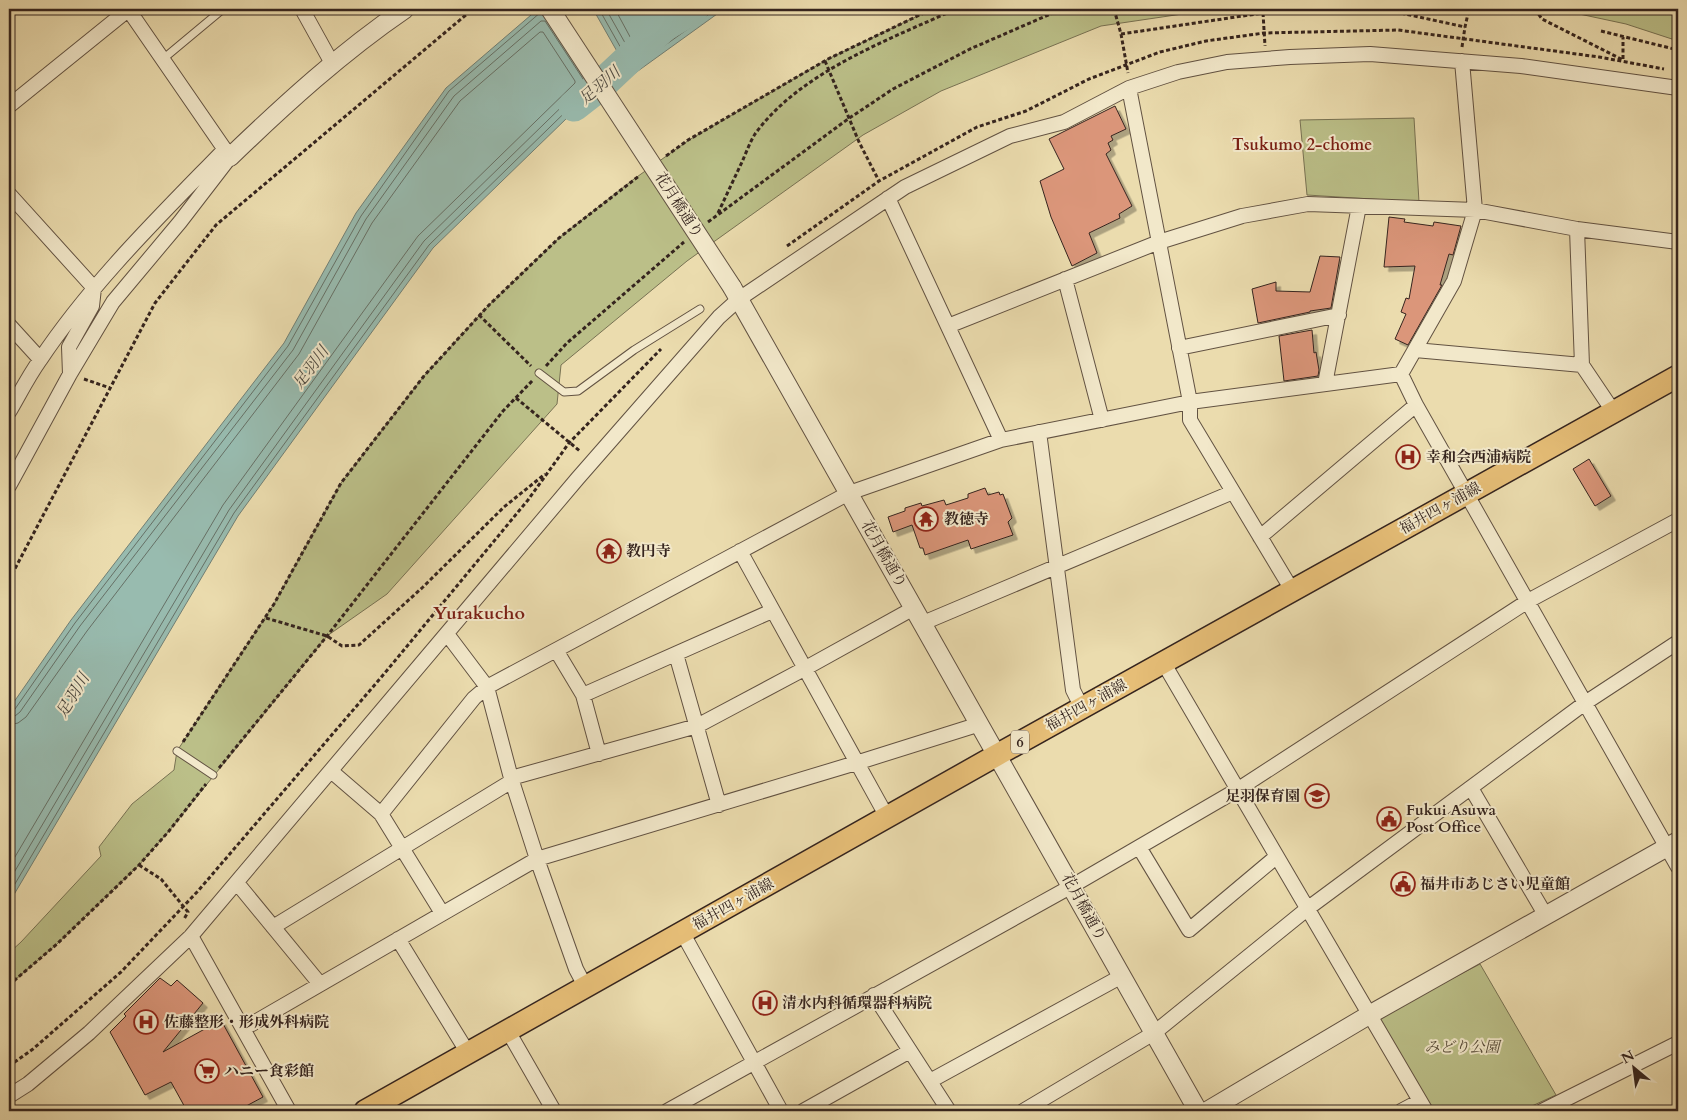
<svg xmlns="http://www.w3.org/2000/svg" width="1687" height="1120" viewBox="0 0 1687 1120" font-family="Cardo,'Noto Serif JP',serif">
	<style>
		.green { fill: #bbbf88; stroke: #787253 }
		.water { fill: #98bbaf; stroke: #707f75 }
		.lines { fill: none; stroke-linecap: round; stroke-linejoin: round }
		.shore { stroke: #667066; stroke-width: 1 }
		.river { stroke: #98bbaf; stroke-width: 31 }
		.building { fill: #db967a; stroke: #35241e; filter: url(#shadow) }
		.service-casing { stroke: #625242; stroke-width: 9 }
		.minor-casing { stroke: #625242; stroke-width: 16 }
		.tertiary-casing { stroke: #625242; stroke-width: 20 }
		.primary-casing { stroke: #35241e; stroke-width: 24 }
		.path { stroke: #35241e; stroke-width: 3; stroke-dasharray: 4 2.5; stroke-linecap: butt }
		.service { stroke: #f2e8ca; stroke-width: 7 }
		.minor { stroke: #f2e8ca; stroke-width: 14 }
		.tertiary { stroke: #f2e8ca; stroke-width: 18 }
		.primary { stroke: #e6be77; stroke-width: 21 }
		.tertiary-bridge-casing { stroke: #625242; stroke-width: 20; stroke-linecap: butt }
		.tertiary-bridge { stroke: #f2e8ca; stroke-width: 18 }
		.labels { text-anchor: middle; stroke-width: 4; stroke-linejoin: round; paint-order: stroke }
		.shield { fill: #f2e8ca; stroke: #6e5f52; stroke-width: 1 }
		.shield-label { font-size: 14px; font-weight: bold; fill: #35241e }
		.street-label { font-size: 15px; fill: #35241e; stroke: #f2e8ca }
		.poi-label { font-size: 15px; font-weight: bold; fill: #35241e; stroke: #f2e8ca; text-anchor: start }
		.park-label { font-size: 15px; font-style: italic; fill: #564b38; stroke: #f2e8ca }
		.water-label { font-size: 16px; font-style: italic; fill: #4e4a42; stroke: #f2e8ca }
		.neighbourhood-label { font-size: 16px; font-weight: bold; fill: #7a1f14; stroke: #f2e8ca }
		.quarter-label { font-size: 18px; font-weight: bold; fill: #7a1f14; stroke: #f2e8ca }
	</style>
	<defs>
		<filter id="shadow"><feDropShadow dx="4.5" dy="4.5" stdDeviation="0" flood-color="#0004"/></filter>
	</defs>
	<rect width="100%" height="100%" fill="#ebdcae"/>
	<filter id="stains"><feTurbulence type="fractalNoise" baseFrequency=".004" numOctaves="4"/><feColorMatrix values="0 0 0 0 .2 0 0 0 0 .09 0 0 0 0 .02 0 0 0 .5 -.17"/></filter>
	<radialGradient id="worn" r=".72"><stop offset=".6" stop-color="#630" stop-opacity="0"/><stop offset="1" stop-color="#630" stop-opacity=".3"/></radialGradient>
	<path class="green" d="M932 9H1216L1101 26 941 91 863 135 687 261 561 365 557 404 387 594 327 636 169 831 139 865 57 944 9 985V953L21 942 101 856 99 847 132 804 174 770 177 751 274 604 341 483 424 376 489 305 559 238 634 179 689 140 828 59Z
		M1556 9H1678V41L1626 24Z
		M1414 118 1419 202 1307 195 1300 120Z
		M1480 964 1556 1095 1521 1111H1434L1377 1018Z"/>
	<path class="water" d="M538 9H550L601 85 433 248 238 516 9 903V709L71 620 284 343 356 213 446 88Z
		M593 9H724L631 76Z"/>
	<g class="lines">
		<path class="shore" d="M599 9 631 66 633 68 716 9
			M606 9 633 57 635 58 705 9
			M615 9 635 46 638 47 692 9
			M9 711 15 709 75 623 288 346 361 216 449 91 541 12
			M9 717 15 716 20 712 80 626 293 350 366 219 454 96 541 21H545L585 82V84L424 241 229 510 9 881
			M9 725 18 723 26 717 87 631 299 354 372 223 460 101 540 32H543L575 81V83L418 236 223 505 9 867
			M9 894 234 513 429 245 590 88"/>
		<path class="river" d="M574 106 601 85 664 26 693 9"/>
	</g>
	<path class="building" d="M1115 106 1126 129 1111 136 1113 140 1108 143 1111 150 1106 154 1132 206 1119 214 1120 218 1089 233 1097 253 1072 266 1051 217 1040 181 1064 169 1049 139Z
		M1389 217 1405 219 1404 222 1433 226 1434 222 1461 226 1453 255 1449 254 1440 285H1442L1408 345 1395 339 1406 314 1401 312 1406 298 1409 299 1415 266 1384 267Z
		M1320 256 1340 257 1331 308 1310 311V312L1258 323 1252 289 1276 282V291L1310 292Z
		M1312 330 1314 353 1316 352 1319 370 1318 376 1284 381 1279 336Z
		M1589 459 1611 496 1595 506 1573 469Z
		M985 488 988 495 999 492 1000 495 1003 494 1012 518 1008 522 1013 535 971 549 968 540 925 555 923 548H920L912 525 893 532 888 517 905 511V508L921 503 922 506 944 500 946 505 968 498V494Z
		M160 978 171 986 177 980 203 1003 163 1052 221 1020 263 1097 237 1111H187L171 1082 145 1095 110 1032 126 1016 124 1014Z"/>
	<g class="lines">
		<g class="service-casing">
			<path id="service" d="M163 59 223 9
				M539 373 564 392 578 391 634 350 700 309
				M177 751 213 775"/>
		</g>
		<g class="minor-casing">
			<path id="minor" d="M302 9 333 65
				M1462 61 1475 210 1454 281 1401 374 1416 405 1678 867
				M1129 88 1190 402V420L1292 590
				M9 106 129 9
				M9 194 94 288 92 306 69 347 70 374
				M888 198 1001 440
				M1577 229 1582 365
				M1065 279 1102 420
				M9 325 40 359
				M948 326 1159 242 1242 216 1308 204 1475 210 1577 229 1678 242
				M1179 348 1339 315
				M1415 350 1582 365 1613 411
				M1325 384 1359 206
				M9 412C19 395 28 377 40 360 92 282 160 216 225 149
				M1039 432 1073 690 1082 708
				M9 486 70 374 113 302 180 222 230 157 128 9
				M1260 537 1416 405
				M740 551 887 817
				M923 623 1233 492
				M447 634 487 687 511 778 537 859 576 969 585 986
				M556 650 583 695 599 754
				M676 654 719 805
				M1163 662 1426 1111
				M583 695 772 611
				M331 771 381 814 442 913
				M511 778 697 726 804 669 914 608
				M1471 788 1546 916
				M381 814 474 698 487 687 849 493 1001 440 1190 402 1401 374
				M1139 847 1189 930 1276 857
				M237 883 320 984
				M273 927 512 781
				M682 932 781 1111
				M191 936 289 1111
				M398 939 468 1053
				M874 995 949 1111
				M243 1029 537 859 856 763 980 724
				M508 1031 554 1111
				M930 1081 1122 976
				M9 1096 28 1084 89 1033 191 936 578 478 719 317 739 299 905 187 1010 136 1064 122 1129 88 1178 72 1227 62 1290 57 1370 54 1521 66 1678 88
				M667 1111 1072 886 1237 790 1528 601 1678 520
				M803 1111 910 1051
				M1023 1111 1154 1033 1307 909 1585 703 1678 642
				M1401 1111 1420 1101
				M1542 1111 1678 1043"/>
		</g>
		<g class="tertiary-casing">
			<path id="tertiary" d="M230 157C285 104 342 52 405 9
				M732 287 1198 1111
				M1207 1111 1369 1015 1678 841"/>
		</g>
		<g class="primary-casing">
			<path id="primary" d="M365 1111 997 755 1678 376"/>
		</g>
		<path class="path" d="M1114 9 1121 34 1128 73
			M1382 9 1465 27
			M1535 9 1542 19 1623 60V37
			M1263 13 1265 46
			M1601 31 1678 50
			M1121 34 1263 13 1348 9
			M1462 47 1465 27 1469 9
			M825 61 859 142 879 181
			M666 156 688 140 828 59 932 9
			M718 213C726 196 734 179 742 162 746 153 750 142 755 134 800 72 888 40 956 9
			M708 222 848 119 893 89 970 49 1062 9
			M787 246 879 181 977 127 1026 111 1089 79 1160 52 1206 41 1264 33 1398 30 1599 57 1664 69
			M479 315 531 366
			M546 366 567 343 684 242
			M84 379 110 388
			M516 398 581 452
			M9 580 155 303 216 225 473 9
			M266 618 327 636 342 646 359 645 423 587 504 507 545 474
			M183 742 274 604 341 483 424 376 489 305 559 238 639 176
			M219 768 327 636 503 411 533 380
			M139 865 161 879 188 912 184 919
			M9 985 57 944 139 865 169 831 206 784
			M9 1066 33 1049 121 972 198 891 384 674 528 500 569 443 661 349"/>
		<use href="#service" class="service"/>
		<use href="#minor" class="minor"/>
		<use href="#tertiary" class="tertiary"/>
		<use href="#primary" class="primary"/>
		<g class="tertiary-bridge-casing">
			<path id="tertiary-bridge" d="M550 9 732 287"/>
		</g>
		<use href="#tertiary-bridge" class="tertiary-bridge"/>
	</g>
	<defs>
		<g id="hospital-ring" transform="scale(1.25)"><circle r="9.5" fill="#f2e8ca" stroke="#8f2418" stroke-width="1.5"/><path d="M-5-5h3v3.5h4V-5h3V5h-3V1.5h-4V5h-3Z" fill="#8f2418"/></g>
		<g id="temple-ring" transform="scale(1.25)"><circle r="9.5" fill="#f2e8ca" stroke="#8f2418" stroke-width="1.5"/><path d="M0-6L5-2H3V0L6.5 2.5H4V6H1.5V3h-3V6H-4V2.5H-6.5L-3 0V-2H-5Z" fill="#8f2418"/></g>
		<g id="school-ring" transform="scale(1.25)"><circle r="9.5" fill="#f2e8ca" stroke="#8f2418" stroke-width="1.5"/><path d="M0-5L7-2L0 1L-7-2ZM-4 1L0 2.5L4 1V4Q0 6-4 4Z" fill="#8f2418"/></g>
		<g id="civic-ring" transform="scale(1.25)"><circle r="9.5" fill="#f2e8ca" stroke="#8f2418" stroke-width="1.5"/><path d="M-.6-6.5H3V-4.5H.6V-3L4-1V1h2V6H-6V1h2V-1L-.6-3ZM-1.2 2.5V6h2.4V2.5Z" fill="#8f2418"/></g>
		<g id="supermarket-ring" transform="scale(1.25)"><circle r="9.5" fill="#f2e8ca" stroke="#8f2418" stroke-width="1.5"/><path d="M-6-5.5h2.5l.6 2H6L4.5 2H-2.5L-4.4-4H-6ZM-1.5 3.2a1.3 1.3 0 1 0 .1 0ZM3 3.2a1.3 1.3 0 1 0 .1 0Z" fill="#8f2418"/></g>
	</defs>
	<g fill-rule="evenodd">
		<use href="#hospital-ring" x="1408" y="457"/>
		<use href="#temple-ring" x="926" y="519"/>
		<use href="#temple-ring" x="609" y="551"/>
		<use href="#school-ring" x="1317" y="796"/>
		<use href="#civic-ring" x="1389" y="819"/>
		<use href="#civic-ring" x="1403" y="884"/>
		<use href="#hospital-ring" x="765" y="1003"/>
		<use href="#hospital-ring" x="146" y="1022"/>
		<use href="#supermarket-ring" x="207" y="1071"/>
	</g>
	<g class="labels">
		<rect class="shield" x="1011" y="730.5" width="18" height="23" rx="4"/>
		<g class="shield-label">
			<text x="1020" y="747">6</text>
		</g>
		<g class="street-label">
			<text transform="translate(679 205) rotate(57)" y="5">花月橋通り</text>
			<text transform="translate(1440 508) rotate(-29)" y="5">福井四ヶ浦線</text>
			<text transform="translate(884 554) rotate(60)" y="5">花月橋通り</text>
			<text transform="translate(1086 705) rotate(-29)" y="5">福井四ヶ浦線</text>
			<text transform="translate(733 904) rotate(-29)" y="5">福井四ヶ浦線</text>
			<text transform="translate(1084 907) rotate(61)" y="5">花月橋通り</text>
		</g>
		<g class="poi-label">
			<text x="1426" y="462">幸和会西浦病院</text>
			<text x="944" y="524">教徳寺</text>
			<text x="626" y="556">教円寺</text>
			<text x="1300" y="801" text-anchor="end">足羽保育園</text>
			<text x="1406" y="815">Fukui Asuwa<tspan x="1406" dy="17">Post Office</tspan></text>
			<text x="1420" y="889">福井市あじさい児童館</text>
			<text x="782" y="1008">清水内科循環器科病院</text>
			<text x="164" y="1027">佐藤整形・形成外科病院</text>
			<text x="224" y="1076">ハニー食彩館</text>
		</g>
		<g class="park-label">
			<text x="1462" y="1052">みどり公園</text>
		</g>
		<g class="water-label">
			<text transform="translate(599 85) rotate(-41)" y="6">足羽川</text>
			<text transform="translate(310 367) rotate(-53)" y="6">足羽川</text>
			<text transform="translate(72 695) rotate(-59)" y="6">足羽川</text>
		</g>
		<g class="neighbourhood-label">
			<text x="1302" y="150">Tsukumo 2-chome</text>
		</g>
		<g class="quarter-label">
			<text x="479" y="619">Yurakucho</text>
		</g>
	</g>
	<rect width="1687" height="1120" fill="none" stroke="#ebdcae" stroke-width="30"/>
	<rect x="10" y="10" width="1667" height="1100" fill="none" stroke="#35241e" stroke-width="2.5"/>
	<rect x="15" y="15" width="1657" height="1090" fill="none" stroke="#35241e"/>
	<g transform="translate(1634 1068) rotate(331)" stroke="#f2e8ca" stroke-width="4" paint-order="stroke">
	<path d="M0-4L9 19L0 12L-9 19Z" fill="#35241e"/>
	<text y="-8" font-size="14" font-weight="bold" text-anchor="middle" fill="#35241e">N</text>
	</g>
	<rect width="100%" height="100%" filter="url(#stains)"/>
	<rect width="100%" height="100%" fill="url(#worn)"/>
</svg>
